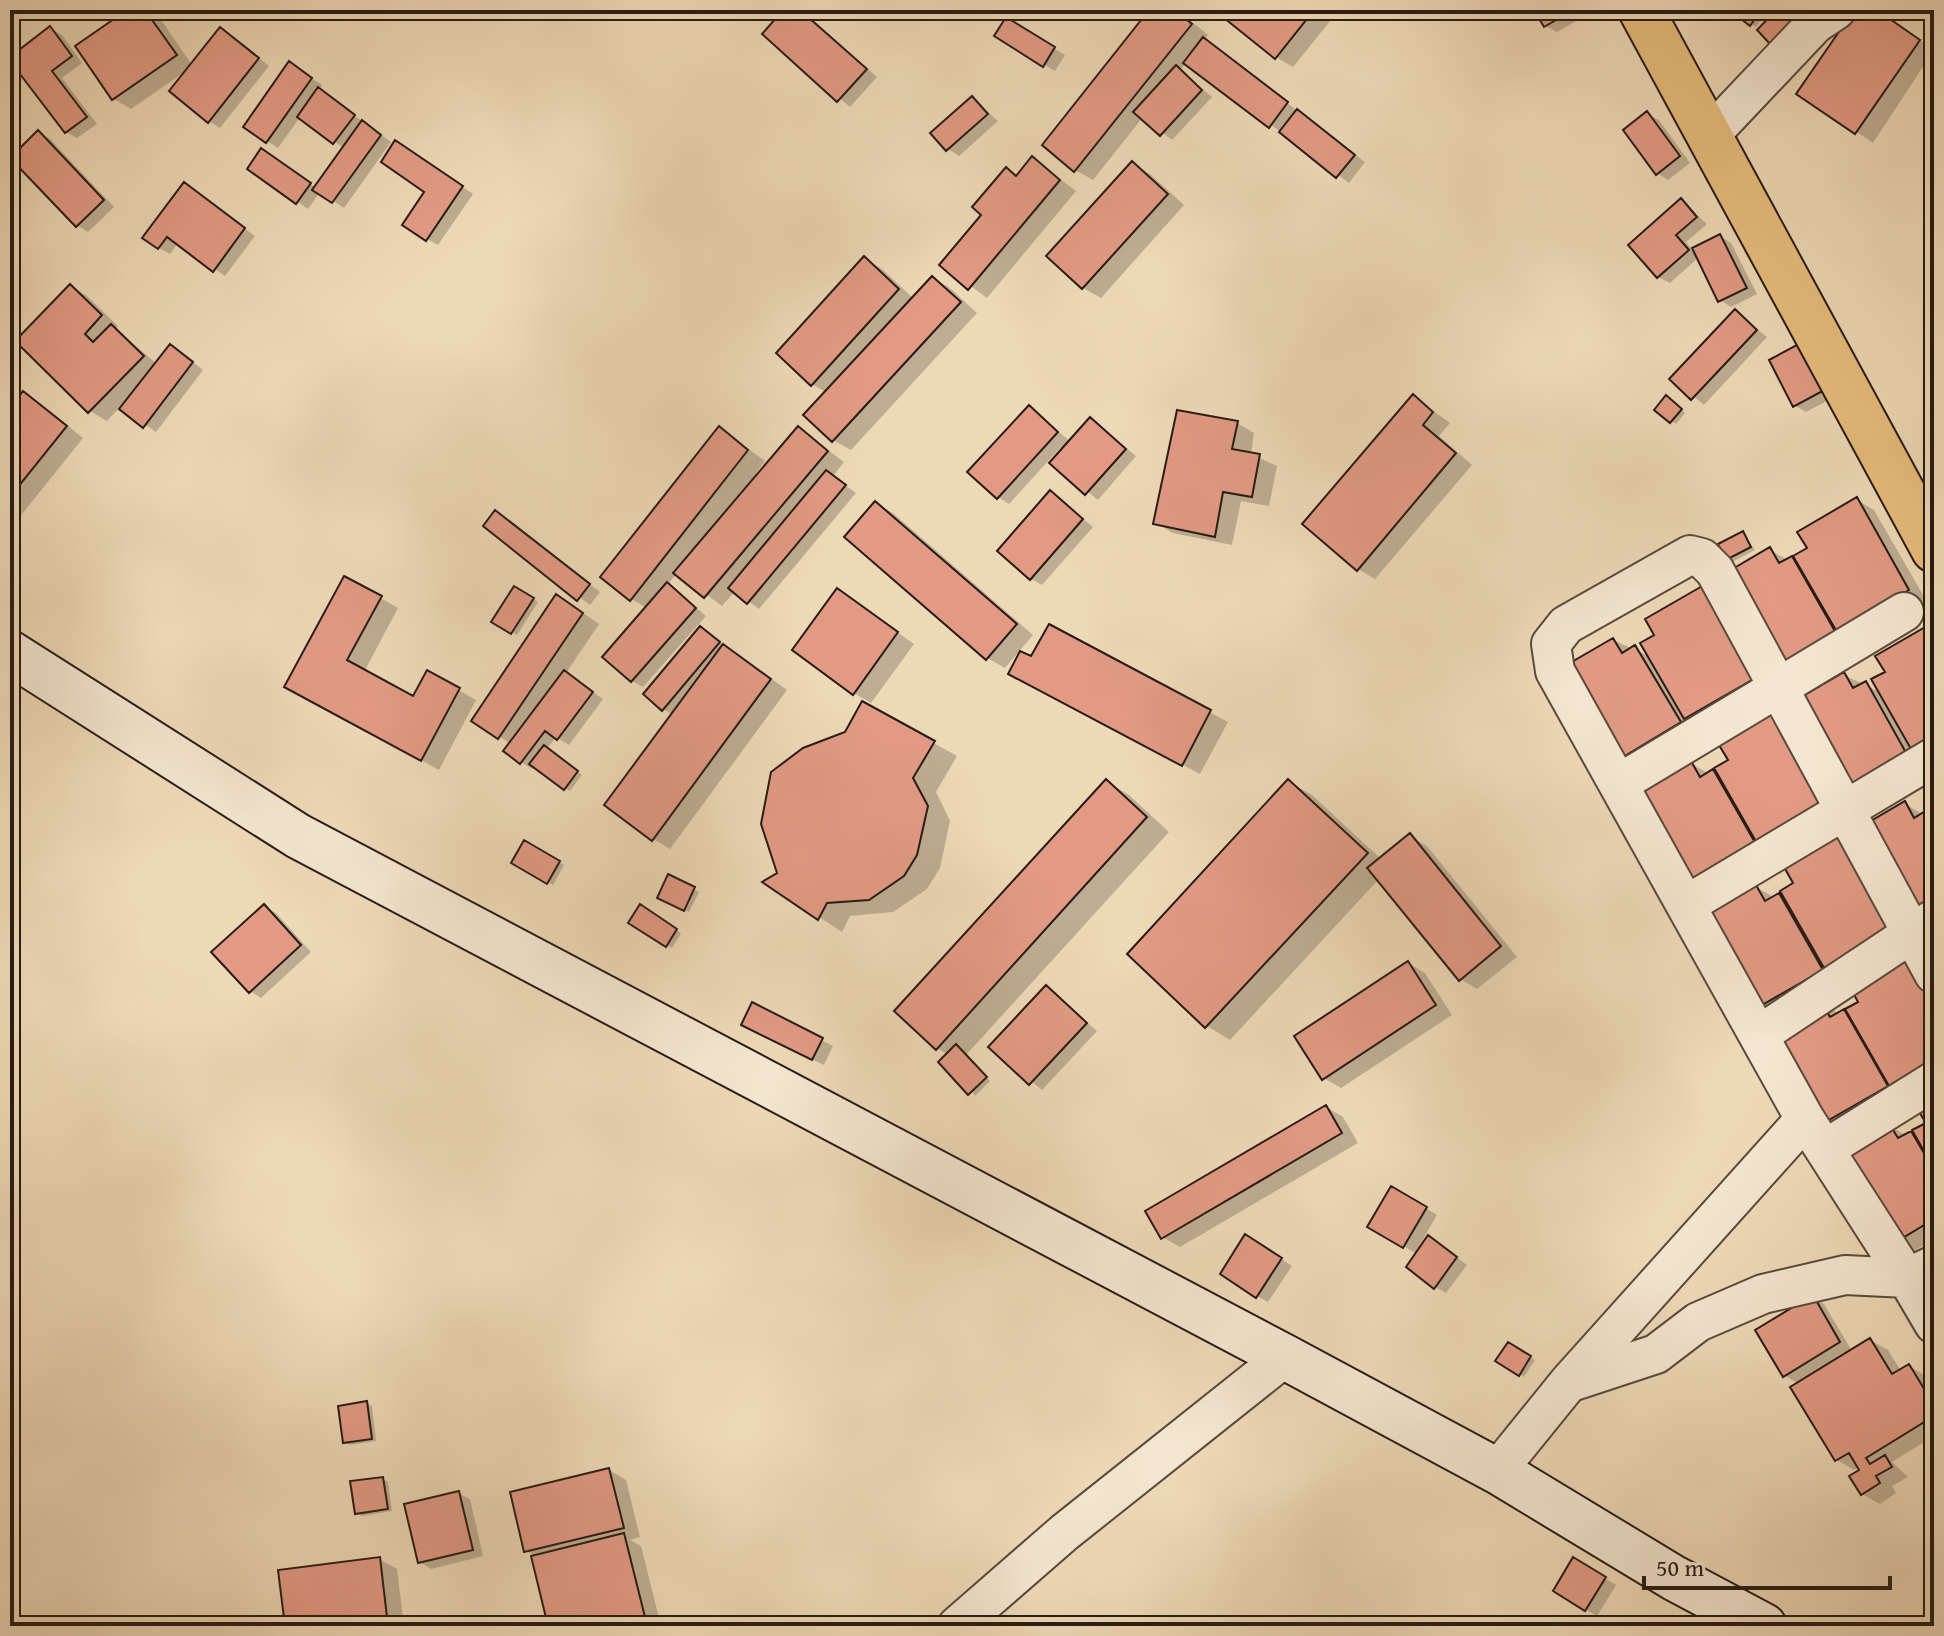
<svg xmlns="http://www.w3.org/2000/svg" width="1944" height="1636" viewBox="0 0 1944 1636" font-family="'Gentium Book Plus',serif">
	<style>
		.shadow { fill: #0003 }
		.building { fill: #e29a84; stroke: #271b14; stroke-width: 2 }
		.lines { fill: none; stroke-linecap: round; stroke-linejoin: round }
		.street-casing { stroke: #594a3d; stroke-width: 42 }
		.secondary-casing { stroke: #271b14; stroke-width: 48 }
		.primary-casing { stroke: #271b14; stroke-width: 48 }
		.street { stroke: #f4e6d0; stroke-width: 38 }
		.secondary { stroke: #f4e6d0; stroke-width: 44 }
		.primary { stroke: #e7bc7c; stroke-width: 44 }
	</style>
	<rect width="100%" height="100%" fill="#eed9b7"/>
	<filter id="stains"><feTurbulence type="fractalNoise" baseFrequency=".0025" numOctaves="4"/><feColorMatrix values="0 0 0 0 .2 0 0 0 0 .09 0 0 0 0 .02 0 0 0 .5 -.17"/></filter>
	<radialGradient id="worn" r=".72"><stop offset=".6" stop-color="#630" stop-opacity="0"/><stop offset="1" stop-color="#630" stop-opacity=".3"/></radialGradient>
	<path class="shadow" d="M131 10H149L157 14 192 65 231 36 269 66 220 128 209 121 186 71 131 109 114 99 78 47Z
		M785 10H802L877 77 850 107 764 34Z
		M1152 10H1177L1208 35 1204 40 1365 162 1349 183 1187 62 1180 70 1212 97 1172 140 1143 117 1093 180 1075 170Z
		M1225 10H1339L1293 67 1276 57Z
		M1537 10H1579L1583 17 1557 32 1546 26Z
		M1733 10H1767L1756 27Z
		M1856 10H1876L1934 50 1873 143 1799 93Z
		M1007 19 1065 55 1055 71 997 36Z
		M50 28 62 35 82 63 62 78 97 124 77 138 66 132 11 59Z
		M300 70 322 85 319 90 391 142 344 208 320 192 308 209 250 168 273 157 316 188 344 148 300 117 278 148 267 141Z
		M10 80 17 87 10 95Z
		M972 98 998 121 959 156 948 149Z
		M1647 114 1659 120 1690 163 1668 180 1657 173Z
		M38 132 50 139 114 207 88 232 77 225Z
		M407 149 473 194 438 245 427 239V191Z
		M1032 158 1076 191 987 298 942 265 984 214 1007 170 1018 176Z
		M1133 164 1150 174 1184 205 1101 298 1083 288 1049 256Z
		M185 185 255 236 225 276 178 243 170 254 159 248Z
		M1681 201 1707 224 1686 242 1692 250 1720 236 1731 243 1757 294 1731 307 1720 300 1699 257 1670 283 1658 277Z
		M864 259 882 269 914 299 933 278 950 288 977 313 851 450 833 440 827 393 812 384Z
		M70 286 87 296 118 326 116 329 157 364 181 353 203 370 156 432 120 407 107 421 90 411 18 341Z
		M1735 311 1767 337 1704 405 1672 379Z
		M1817 349 1840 394 1806 412 1794 405Z
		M10 385 41 404 83 438 10 529Z
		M1414 397 1450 423 1439 436 1472 465 1375 579 1358 569Z
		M1671 401 1685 413 1676 424 1671 421Z
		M1029 407 1071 442 1091 419 1136 456 1098 500 1052 463 1064 449 1061 447 1009 504 998 497Z
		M1237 423 1254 433 1251 454 1277 466 1269 506 1241 501 1232 545 1173 533 1156 523Z
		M798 428 844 462 833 476 856 493 759 609 735 591 722 606 677 573 668 584 706 616 643 687 632 681 605 656 647 608 631 599 720 429 765 461 756 473 758 475Z
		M1051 492 1093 527 1042 585 1031 579Z
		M1857 500 1874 510 1926 600 1795 675 1770 550 1788 560 1809 549Z
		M876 503 893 513 1033 635 1005 668 987 658Z
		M496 512 600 592 590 605 486 526Z
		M1743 533 1755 550 1732 562 1728 559Z
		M345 578 398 608 364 672 414 699 428 673 476 700 439 770 304 696Z
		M515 588 538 602 517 635 494 621Z
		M837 590 914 644 871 703 854 693Z
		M573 606 599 624 566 673 603 699 569 745 556 737 547 749 582 775 570 791 535 766 532 769 521 762 511 744 473 720Z
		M1934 624V765L1869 800 1844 675 1880 692 1888 672Z
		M1049 627 1228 722 1200 774 1028 683 1032 659Z
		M701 628 787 690 670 849 653 839 673 715 663 709Z
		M1657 636 1773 688 1637 768 1619 758 1613 640 1651 657Z
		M863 704 957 756 936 792 950 821 940 868 927 889 893 912 850 916 842 932 765 882 780 874Z
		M1730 761 1847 813 1703 896 1691 763 1709 774Z
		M1106 781 1129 795 1169 832 966 1055 990 1081 975 1096 948 1055 937 1048Z
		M1289 782 1312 795 1381 859 1410 836 1427 846 1517 957 1477 989 1460 979 1379 879 1230 1040 1207 1026 1129 954Z
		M1905 804 1924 815 1934 810V927Z
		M525 843 564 865 553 885 514 862Z
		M669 877 699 892 689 912 659 897Z
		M1756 887 1775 898 1779 896 1912 936 1769 1021 1751 1011Z
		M264 906 276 913 311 952 261 998 250 991Z
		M640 907 681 933 672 948 631 922Z
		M1408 963 1425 973 1452 1015 1341 1088 1324 1078Z
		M1934 978V1079L1834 1137 1816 1126 1821 1003 1840 1014 1861 1002Z
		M1046 988 1097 1031 1042 1090 991 1047Z
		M753 1005 833 1046 824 1065 754 1031Z
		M1934 1099V1239L1910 1253 1893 1243 1888 1125 1907 1136 1928 1123Z
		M1326 1107 1343 1117 1358 1143 1180 1247 1162 1237Z
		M1392 1188 1437 1215 1416 1251 1440 1245 1467 1265 1446 1293 1435 1287 1417 1254 1370 1227Z
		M1257 1243 1292 1266 1268 1302 1257 1296Z
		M1813 1298 1824 1304 1852 1351 1870 1340 1888 1350 1901 1371 1909 1366 1926 1376 1934 1389V1436L1892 1462 1908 1477 1892 1486 1896 1493 1880 1504 1862 1494 1859 1467 1854 1470 1837 1460 1799 1384 1784 1375Z
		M1509 1344 1535 1360 1524 1377 1498 1361Z
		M367 1403 372 1406 376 1441 350 1445 344 1442Z
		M609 1470 626 1480 640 1537 630 1540 641 1546 661 1626H550L537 1557 525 1550Z
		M382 1479 388 1482 392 1511 362 1516 357 1513Z
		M458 1493 470 1499 483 1556 431 1569 420 1562Z
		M379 1559 397 1569 404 1626H287Z
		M1574 1560 1616 1585 1597 1616 1555 1591Z"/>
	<path class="building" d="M127 10H145L177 55 112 100 75 46Z
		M783 10H800L867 69 837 102 762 34Z
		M1149 10H1175L1192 24 1074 172 1042 145Z
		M1223 10H1314L1275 59 1219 14Z
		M1534 10H1573L1544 27Z
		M1730 10H1761L1750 26Z
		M1776 10H1804L1771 45 1757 30Z
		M1854 10H1877L1920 40 1855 134 1796 94Z
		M1006 17 1055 47 1043 67 994 36Z
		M50 26 72 56 52 71 87 117 65 133 10 61V57Z
		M220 27 259 58 208 123 169 91Z
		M1203 37 1288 102 1269 128 1183 63Z
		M289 61 312 78 266 143 243 127Z
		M1176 65 1202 90 1160 136 1133 112Z
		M318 87 355 115 333 144 297 117Z
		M972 96 988 114 946 151 930 133Z
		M1297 109 1355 155 1336 178 1279 132Z
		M1647 111 1680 156 1656 175 1623 130Z
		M362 120 381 135 332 203 312 190Z
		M38 130 104 200 76 227 10 158Z
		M395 140 463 186 426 241 402 225 424 192 381 162Z
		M261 148 311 183 296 204 247 169Z
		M1032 156 1060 180 968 290 939 265 981 215 972 207 1006 167 1016 176Z
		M1132 161 1168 194 1082 289 1046 256Z
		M184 182 245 228 213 272 167 237 158 249 142 238Z
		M1681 198 1697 217 1676 235 1689 250 1657 278 1628 245Z
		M1720 234 1747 288 1718 302 1692 248Z
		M864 256 899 289 811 386 776 353Z
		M932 276 961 302 832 442 803 415Z
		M70 284 102 315 85 334 93 342 111 324 144 356 88 413 15 341Z
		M1735 309 1757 330 1691 400 1669 379Z
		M1806 340 1830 387 1793 407 1769 360Z
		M170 344 193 362 143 428 119 409Z
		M23 391 67 426 10 497V408Z
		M1413 394 1433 412 1423 425 1456 453 1357 571 1302 524Z
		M1666 395 1682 409 1670 423 1654 410Z
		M1029 405 1058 432 997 499 967 472Z
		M1177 410 1238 421 1232 449 1260 454 1252 497 1223 492 1215 537 1153 524Z
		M1090 417 1126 449 1085 495 1049 463Z
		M719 426 748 450 630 601 600 577Z
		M798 426 828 451 704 598 673 573Z
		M826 470 846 485 747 604 728 588Z
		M1050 490 1083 519 1030 580 997 551Z
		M1857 497 1909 590 1837 632 1793 556 1807 548 1797 532Z
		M875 501 1017 624 986 660 844 537Z
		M495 510 590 584 577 601 483 526Z
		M1743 531 1751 547 1726 560 1718 544Z
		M1770 547 1779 563 1792 556 1836 633 1777 666 1724 574Z
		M344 576 382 596 347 660 413 696 427 670 460 688 421 761 284 687Z
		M667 582 696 608 631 682 602 657Z
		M1704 585 1757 677 1684 719 1640 643 1654 635 1645 619Z
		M514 586 534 598 511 634 491 622Z
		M837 588 898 632 853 695 792 650Z
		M556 594 583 613 498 739 471 721Z
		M1934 622V745L1915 756 1871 679 1885 672 1875 656Z
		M1049 624 1211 710 1182 766 1008 674 1020 651 1031 656Z
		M700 626 720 642 662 711 643 694Z
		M1613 638 1622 653 1635 645 1681 722 1618 760 1563 667Z
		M723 644 771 679 652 841 604 805Z
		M564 670 593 692 557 740 545 731 520 764 503 751Z
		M1844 672 1853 688 1866 681 1909 758 1850 791 1798 699Z
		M862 701 935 741 913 778 928 806 917 855 904 876 869 900 827 903 818 920 762 882 777 873 761 824 771 772 803 748 845 732Z
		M1778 710 1831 803 1758 845 1714 768 1728 760 1719 745Z
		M544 745 578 771 564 790 529 764Z
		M1691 761 1700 777 1713 769 1757 846 1684 888 1631 795Z
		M1106 779 1147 817 936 1050 894 1011Z
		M1288 779 1368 853 1205 1028 1127 954Z
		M1905 801 1914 818 1927 810 1934 822V908L1912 921 1859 828Z
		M1410 833 1501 946 1459 981 1367 868Z
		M1843 833 1896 926 1824 968 1780 891 1793 883 1784 867Z
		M524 840 560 861 547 884 511 863Z
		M668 874 695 887 684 911 657 898Z
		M1756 885 1765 901 1779 893 1823 970 1750 1012 1697 920Z
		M264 904 301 945 249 993 211 952Z
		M640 904 677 929 666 947 628 923Z
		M1909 951 1934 996V1060L1889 1086 1845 1009 1858 1002 1849 985Z
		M1408 961 1436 1005 1322 1080 1294 1036Z
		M1046 985 1087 1023 1029 1085 988 1047Z
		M1821 1001 1830 1017 1844 1009 1888 1086 1815 1128 1762 1036Z
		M752 1002 823 1038 812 1060 741 1025Z
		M956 1044 987 1077 968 1095 938 1062Z
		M1934 1096V1169L1912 1130 1926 1123 1916 1107Z
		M1326 1105 1342 1133 1161 1239 1145 1211Z
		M1888 1122 1898 1138 1911 1131 1934 1170V1219L1891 1245 1837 1153Z
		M1391 1186 1427 1207 1403 1248 1367 1227Z
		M1245 1234 1282 1258 1256 1298 1220 1274Z
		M1428 1235 1457 1257 1434 1289 1406 1267Z
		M1813 1295 1840 1342 1783 1377 1755 1330Z
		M1870 1338 1892 1374 1909 1364 1934 1405V1416L1866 1458 1870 1464 1885 1455 1892 1467 1876 1476 1880 1483 1861 1495 1849 1476 1859 1470 1849 1453 1835 1461 1790 1387Z
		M1508 1342 1531 1356 1519 1376 1495 1361Z
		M367 1401 372 1439 343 1443 338 1406Z
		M609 1468 624 1528 524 1552 510 1492Z
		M383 1477 388 1509 355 1514 350 1481Z
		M459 1491 473 1550 418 1563 404 1504Z
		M624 1533 646 1621 626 1626H548L531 1556Z
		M380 1557 388 1626H285L278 1570Z
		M1573 1557 1606 1577 1585 1611 1553 1591Z"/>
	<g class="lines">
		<g class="street-casing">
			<path id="street" d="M1709 136 1815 24 1836 10
				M1618 784 1904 612
				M1686 905 1934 757
				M1934 974 1715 571 1702 558 1690 555 1566 625 1551 644 1555 671 1805 1119 1907 1278 1934 1265
				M1759 1035 1932 920
				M1825 1149 1934 1081
				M1571 1382 1656 1354 1698 1322 1763 1294 1845 1275 1907 1278 1934 1324
				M1497 1471 1569 1382 1805 1119
				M957 1626 1065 1532 1285 1357"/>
		</g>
		<g class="secondary-casing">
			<path id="secondary" d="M10 653 298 836 1285 1357 1497 1471 1674 1578 1764 1626"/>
		</g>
		<g class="primary-casing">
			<path id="primary" d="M1641 10 1934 550"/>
		</g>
		<use href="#street" class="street"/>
		<use href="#secondary" class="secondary"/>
		<use href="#primary" class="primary"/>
	</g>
	<rect width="1944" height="1636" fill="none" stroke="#eed9b7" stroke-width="40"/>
	<rect x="12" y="12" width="1920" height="1612" fill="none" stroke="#271b14" stroke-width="4"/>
	<rect x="20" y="20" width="1904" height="1596" fill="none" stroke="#271b14" stroke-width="2"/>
	<path d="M1644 1576v12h246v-12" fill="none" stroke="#271b14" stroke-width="4"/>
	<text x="1656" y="1576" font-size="24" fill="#271b14" stroke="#f4e6d0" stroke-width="6" paint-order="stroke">50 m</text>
	<rect width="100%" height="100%" filter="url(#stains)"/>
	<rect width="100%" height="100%" fill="url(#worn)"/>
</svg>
